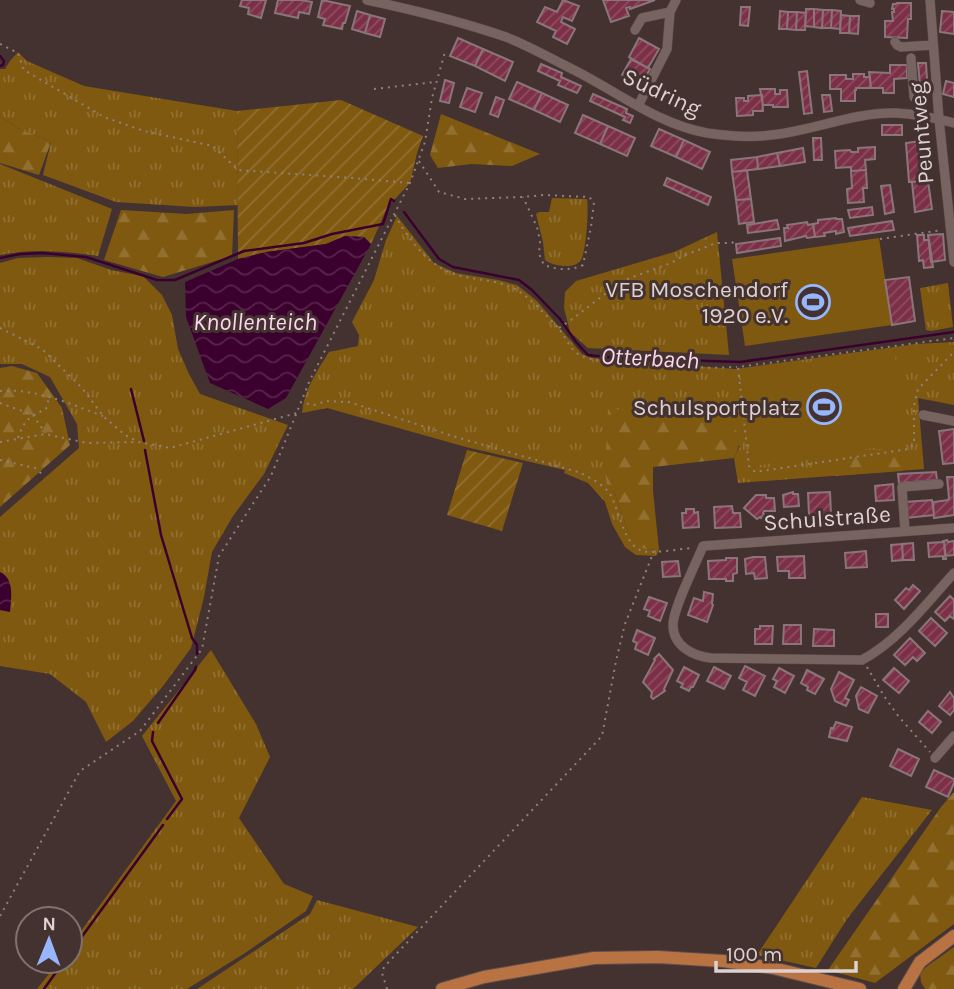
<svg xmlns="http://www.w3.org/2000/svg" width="954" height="989" viewBox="0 0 954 989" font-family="Karla,sans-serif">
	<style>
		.grass { fill: url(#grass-tufts) }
		.forest { fill: url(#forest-firs) }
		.garden { fill: url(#garden-furrows) }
		.pitch { fill: #7f5910 }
		.water { fill: url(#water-waves) }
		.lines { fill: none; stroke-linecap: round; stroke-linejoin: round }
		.stream { stroke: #3b002e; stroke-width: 2.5 }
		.building { fill: url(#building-hatch); stroke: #8a767a; stroke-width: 2 }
		.minor-casing { stroke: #5c4e4c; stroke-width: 10 }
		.major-casing { stroke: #5c4e4c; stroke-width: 14 }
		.path { stroke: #90817f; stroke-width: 2; stroke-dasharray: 2 5; stroke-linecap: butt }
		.minor { stroke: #776360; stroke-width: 9 }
		.major { stroke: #b97343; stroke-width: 12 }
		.labels { text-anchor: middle; stroke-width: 6; stroke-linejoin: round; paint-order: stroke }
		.street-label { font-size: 23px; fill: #ddd2d0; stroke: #443230 }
		.poi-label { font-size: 23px; fill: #ddd2d0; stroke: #443230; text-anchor: end }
		.water-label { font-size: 24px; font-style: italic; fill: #fdd6ef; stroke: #443230 }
	</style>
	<defs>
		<pattern id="grass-tufts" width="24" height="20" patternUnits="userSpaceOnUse" patternTransform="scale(1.75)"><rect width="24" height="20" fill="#7f5910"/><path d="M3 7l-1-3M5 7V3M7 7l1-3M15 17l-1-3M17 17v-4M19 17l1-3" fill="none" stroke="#917032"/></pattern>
		<pattern id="forest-firs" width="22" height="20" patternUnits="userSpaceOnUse" patternTransform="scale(1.75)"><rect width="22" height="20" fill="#7f5910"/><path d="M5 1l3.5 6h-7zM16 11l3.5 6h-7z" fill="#917032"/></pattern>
		<pattern id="garden-furrows" width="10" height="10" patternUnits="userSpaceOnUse" patternTransform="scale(1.75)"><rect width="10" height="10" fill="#7f5910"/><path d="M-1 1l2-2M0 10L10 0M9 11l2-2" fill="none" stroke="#917032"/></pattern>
		<pattern id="water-waves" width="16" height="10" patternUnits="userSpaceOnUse" patternTransform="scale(1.75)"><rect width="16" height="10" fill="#3b002e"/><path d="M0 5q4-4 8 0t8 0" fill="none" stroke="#57244b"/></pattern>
		<pattern id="building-hatch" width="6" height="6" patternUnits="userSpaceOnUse" patternTransform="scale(1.75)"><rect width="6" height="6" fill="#7c3047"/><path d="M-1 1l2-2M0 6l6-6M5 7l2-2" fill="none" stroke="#8e4d60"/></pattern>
	</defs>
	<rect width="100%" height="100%" fill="#443230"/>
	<path class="grass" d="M18 52 27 61 84 86 237 111 238 205 195 207 116 202 43 175 51 142 18 128 0 117V69H5L10 61Z
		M0 164 112 209 98 256C66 251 32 248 0 255Z
		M552 198 587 199C589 209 586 252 581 260 575 270 552 266 545 260L543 242 536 214 539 212H549Z
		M397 216 434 263 456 273 498 280 517 285 537 301 582 354 592 358 735 369 916 344 954 342V405L918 398 924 469 738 483 734 458 740 446 705 418 614 491 628 531 645 549 659 550 656 556 636 555 625 547 612 524 605 502 588 483 564 473 565 470 466 447 327 408 302 413C304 390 317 371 329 352L358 346 359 335 352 322 374 280 386 240Z
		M717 232 729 355 588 348 570 332 564 308 565 292 576 281 674 252Z
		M48 257 77 258 111 270 143 276 162 295 172 315 178 349 189 374 200 394 288 425 264 474 233 516 212 552 204 597 191 648 163 686 133 721 106 742 86 702 50 674 0 666V517L79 448 77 424 50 377 22 364H0V263L18 258Z
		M948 283 953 327 931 331 926 330 920 288Z
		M211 650 256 724 270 757 239 818 284 884 313 896 306 911 245 953 187 989H37L59 961H70V946L176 801 142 736Z
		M862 797 932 810 847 919 816 968 757 955Z
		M317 900 418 927 353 989H197L310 914Z"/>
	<path class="forest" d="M441 114 540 154 512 166 471 164 438 168 430 155Z
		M0 117 18 128 51 142 39 175 0 163Z
		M121 210 186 214 234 210 232 256 163 277 104 260Z
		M12 366 37 373 62 408 70 445 0 507V368Z
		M608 409 677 413 732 423C740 438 742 442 734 458L653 467V491L659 550 645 549 637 546 628 531 614 491 607 485 605 473Z
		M905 446 911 453 902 471 836 476 834 465 840 454Z
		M954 792V924L875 983 828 970 941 807Z
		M954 947V989H925L921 982 920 973 926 967Z"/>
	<path class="garden" d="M341 100 423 136 417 153 410 183 388 206 371 244 364 237 345 236 326 244 266 252 238 259 237 111Z
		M467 450 523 463 502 531 447 515Z"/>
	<path class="pitch" d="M879 238 892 325 745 346 732 259Z
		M894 349 907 443 753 466 742 372Z"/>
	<path class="water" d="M345 236 364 237 371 244 286 398 268 409 210 383 186 317 185 282 238 259 266 252 326 244Z
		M0 572C15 579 11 598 10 612L0 610Z"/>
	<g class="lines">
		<path class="stream" d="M0 56 4 61 3 65 0 66
			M404 212 439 259 453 267 519 280 532 290 560 319 576 342 588 355 616 358 740 362 954 332
			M0 258 20 254 43 253 86 257 157 280H175L244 251 304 243 332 234 383 224 391 199 394 201
			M131 389 144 441
			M145 450 161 535 192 638 197 645V654
			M158 723 195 670 196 667
			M153 732 152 741 182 799 167 819
			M70 953 163 825
			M44 989 64 961"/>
	</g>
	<path class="building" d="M242 0H266L261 18 248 14 249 8 240 6Z
		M278 0H301L312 2 309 14 299 12 298 18 275 13Z
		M322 0 350 6 345 23H343L342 29 323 25 325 19 318 17Z
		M563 0 579 6 572 21 563 17 561 22 575 29 567 44 553 37 556 31 537 22 545 7 557 12Z
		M603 0H655L630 9V7L626 8 629 16 611 22Z
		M897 3H911V19H908L907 38 885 37V21H893L892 12H894V9H892L893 4H896Z
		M741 7H750L748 26 740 25Z
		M806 9H814V27L805 26Z
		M814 9 823 10 822 28 814 27Z
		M823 10H832L831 28H822Z
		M832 10 841 11 840 29 831 28Z
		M357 11 370 15 365 33 352 29Z
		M780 11 788 12 787 29H779Z
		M942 11 954 12V34L940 32Z
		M788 12H797L796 30 787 29Z
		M797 12 806 13 805 30H796Z
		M370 15 385 19 380 37 365 33Z
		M841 15 850 16 849 33H840Z
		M850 16H859L858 34 849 33Z
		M458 38 483 49 475 66 450 56Z
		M639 38 659 49 648 68 629 57Z
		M483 49 513 62 505 81 475 66Z
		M631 59 650 69 641 86 622 75Z
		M918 63H926L928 96 921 97Z
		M541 64 562 73 561 77 581 86 577 93 558 85 560 81 538 71Z
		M890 65H907V78L894 79V93H883V88H871L869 72 890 73Z
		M807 71 812 113 804 114 799 72Z
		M853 74H864V77H870L871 88H856V90H855V101H841V89H830V75H846V79H853Z
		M445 80 454 83 449 103 440 101Z
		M946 81 954 83V97L943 94Z
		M517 82 542 93 534 110 509 99Z
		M467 88 482 93 475 112 460 107Z
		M760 89H775V94H780V90H787L788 107H773V105H763Z
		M542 93 568 105 560 122 534 110Z
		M593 94 627 109 626 113 633 116 630 123 623 120 625 117 590 101Z
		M762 95 763 111H753V115L737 116 736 98H744V101H748V96Z
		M822 95H830L832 111 824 112Z
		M496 97 504 100 498 117 490 114Z
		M583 115 608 126 600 144 575 133Z
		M882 125H902V135H882Z
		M608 126 635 138 627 156 600 144Z
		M659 129 684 140 676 157 651 146Z
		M813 138H821L822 160H814Z
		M684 140 710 152 702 169 676 157Z
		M921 141 925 181 909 182 906 143Z
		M875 147V159L865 160 866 170 851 171V167L836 168 835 151 850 150 851 152H858V148Z
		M803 148 805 162 780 166 777 153Z
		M777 153 780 166 758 169 757 157Z
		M757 157 758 169 732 172 731 160Z
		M747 170 751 199 736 200 732 172Z
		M866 170 867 188H863L864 202 848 203 847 189 852 188 851 171Z
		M667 178 711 197 708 205 664 185Z
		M928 181 932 209 915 212 912 182Z
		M890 185 894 212 885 214 881 186Z
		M751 199 754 222 739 224 736 200Z
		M872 207 873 215 850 218 848 210Z
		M836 218V219H842L844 232 836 234V231L824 233 825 236 815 237 813 224 818 223V220Z
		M777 220 779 229 748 233 747 225Z
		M892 221 894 230 850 236 848 228Z
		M807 222 808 225 813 224 815 237 807 238 806 236 785 241 784 228H788L787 225Z
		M943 234 945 260 931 262 928 235Z
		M917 235H924V240H929L933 267 924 268 923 260 919 261Z
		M780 238 781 246 737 253 736 244Z
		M909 277 915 321 892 325 885 280Z
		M954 429V463L943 464 939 431Z
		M936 472 937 480 899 483 898 474Z
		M947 477H954V515L934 518 933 502 948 500 949 498Z
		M893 484 894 500 876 501 875 486Z
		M793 492V494H798L799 506 784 507 783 495Z
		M830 492 831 514 809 515 808 493Z
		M756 495H766V498H774L775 511H764L763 513 764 514 761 518 760 517 757 519 744 508Z
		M932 500 934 515 906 518 905 502Z
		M732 506 733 513H740L741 527 715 528 714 507Z
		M686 509H694V513L698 512 699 527 683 528 682 513H686Z
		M947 540 948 542 954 541V555L945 556 944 541Z
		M943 541H944L946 559H943V556L929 557 928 543 943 542Z
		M913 543 914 560H903L902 544Z
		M902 544 903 560 892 561 891 545Z
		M866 551 867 567 846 568 845 553Z
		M804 556 805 578H789V571H778L777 557Z
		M753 557H765L767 578 755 579 754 573 746 574 745 559Z
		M726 558H737V573L733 574V581H726V579H709L708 561 726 560Z
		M678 561 680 576 663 577 662 562Z
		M913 585 920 591 904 609 895 600 906 588 909 590Z
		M704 592 713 594 712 604 713 605 707 622 688 615 694 598 703 601Z
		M950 596 954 600V619L950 616 945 621 935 612Z
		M649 597 667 603 660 621 648 616 650 611 644 609Z
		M876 614H888V627H876Z
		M931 618 947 633 935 646 919 631Z
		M784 625H801V644H783Z
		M760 626H773L772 644H755V629H760Z
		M814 629 834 630V646H813Z
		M637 630 655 638 648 655 635 649 637 643 633 641Z
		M910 638 925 653 917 661 913 657 905 665 894 655Z
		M659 654 673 670 664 689 665 691 653 699 651 697 652 692 643 682 655 660 654 659Z
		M745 666 765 676 755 696 743 690 747 682 739 678Z
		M684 667 699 675 693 687H691L689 691 681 687 683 684 677 681Z
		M714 667 731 676 724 689 707 681Z
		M779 668 794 676 785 693 774 687 777 681 773 679Z
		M894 668 909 681 899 693 883 680Z
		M807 670 824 679 815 694 807 690 808 687 801 683Z
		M839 672 854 680 845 698 849 700 846 706 835 701 831 689Z
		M861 687 877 696 868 713 859 709 856 696Z
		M950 692 954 698V710L950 715 939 706Z
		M928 711 941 722 932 733 919 722Z
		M836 722 852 727 847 741 829 737 831 728 833 729Z
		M898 749 919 759 911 776 890 766Z
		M934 770 954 779V783L948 797 926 787Z"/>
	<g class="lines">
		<g class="minor-casing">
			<path id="minor" d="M367 0C414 10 460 21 506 37 527 45 548 57 568 67 614 89 656 124 707 133 728 136 750 138 771 135 813 131 853 112 896 113 916 114 935 118 954 123
				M860 0 870 3
				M930 0 939 119 954 262
				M635 30 642 18 670 12
				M895 42 897 45 901 47 933 45
				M911 58 914 97
				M638 106 667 49 670 12 676 0
				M923 415 954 421
				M954 528 703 546C696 564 673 608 673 625 673 646 693 656 711 658L862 660C899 640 926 604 954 573
				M905 531 902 487 939 484
				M935 758 954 736"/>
		</g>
		<g class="major-casing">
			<path id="major" d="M442 989 484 977 594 958 658 957 723 961 773 968 860 989
				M904 989 920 962 954 936"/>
		</g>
		<path class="path" d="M0 44 18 53 24 70 104 117 144 131 213 146 238 170 353 178 409 183
			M374 89 435 82
			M419 161 439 192 465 199 523 197 543 195 589 197 594 202 591 227 583 265C570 271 558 270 544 265L539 254 540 241 537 227 523 197
			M395 215C407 238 429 266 454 274 472 280 492 279 511 287 527 294 547 316 559 329 565 336 570 349 578 354 592 362 610 361 625 363 662 366 700 369 737 367
			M880 239 942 230
			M0 328 42 349 82 388 104 417 125 435 139 442 170 448 297 413
			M559 328 571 320 622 281 671 263 683 256 716 243H732L736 239
			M0 391C36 388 70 404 103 416
			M300 402 314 405 326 401 349 402 456 437 578 472C589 477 603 484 610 494 619 509 623 544 642 551 651 554 680 549 691 548
			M0 403 33 415 45 433
			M914 412V406L918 389 954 352
			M914 418V444L909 449 755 472 749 466 738 367 954 338
			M18 438C24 420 29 417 46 409L49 398
			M0 442 45 434 87 443 138 442
			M0 460 35 468 42 474
			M867 667 884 696 899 717 930 752
			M0 916 80 771 140 731 202 649 219 556 271 476 310 380 410 183 425 142 432 98 445 52
			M387 989 382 973 384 967 602 736 616 661 625 624 654 551"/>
		<use href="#minor" class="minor"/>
		<use href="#major" class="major"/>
	</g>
	<defs>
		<g id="stadium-ring" transform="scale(1.75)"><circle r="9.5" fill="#443230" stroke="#97b6fd" stroke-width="1.5"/><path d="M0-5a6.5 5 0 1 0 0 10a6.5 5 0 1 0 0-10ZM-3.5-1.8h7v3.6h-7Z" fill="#97b6fd"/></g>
	</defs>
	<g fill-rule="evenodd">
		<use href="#stadium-ring" x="813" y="302"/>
		<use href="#stadium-ring" x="824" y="407"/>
	</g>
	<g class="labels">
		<g class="street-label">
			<text transform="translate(662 92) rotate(25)" y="8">Südring</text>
			<text transform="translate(921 133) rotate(-95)" y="8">Peuntweg</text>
			<text transform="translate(827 518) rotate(-4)" y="8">Schulstraße</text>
		</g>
		<g class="poi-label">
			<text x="788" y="297">VFB Moschendorf<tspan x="788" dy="26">1920 e.V.</tspan></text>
			<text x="800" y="415">Schulsportplatz</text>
		</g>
		<g class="water-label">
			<text x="255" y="330">Knollenteich</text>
			<text transform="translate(650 358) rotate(3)" y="8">Otterbach</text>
		</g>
	</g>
	<g transform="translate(49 940) rotate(1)"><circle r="33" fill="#443230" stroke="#817270" stroke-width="2"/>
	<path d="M0-5L12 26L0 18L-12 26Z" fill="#97b6fd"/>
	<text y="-10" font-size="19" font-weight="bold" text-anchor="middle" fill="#ddd2d0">N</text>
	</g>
	<path d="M716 961v10h140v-10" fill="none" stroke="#ddd2d0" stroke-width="3.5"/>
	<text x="726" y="961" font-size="21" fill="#ddd2d0" stroke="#443230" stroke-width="5" paint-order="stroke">100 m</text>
</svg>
